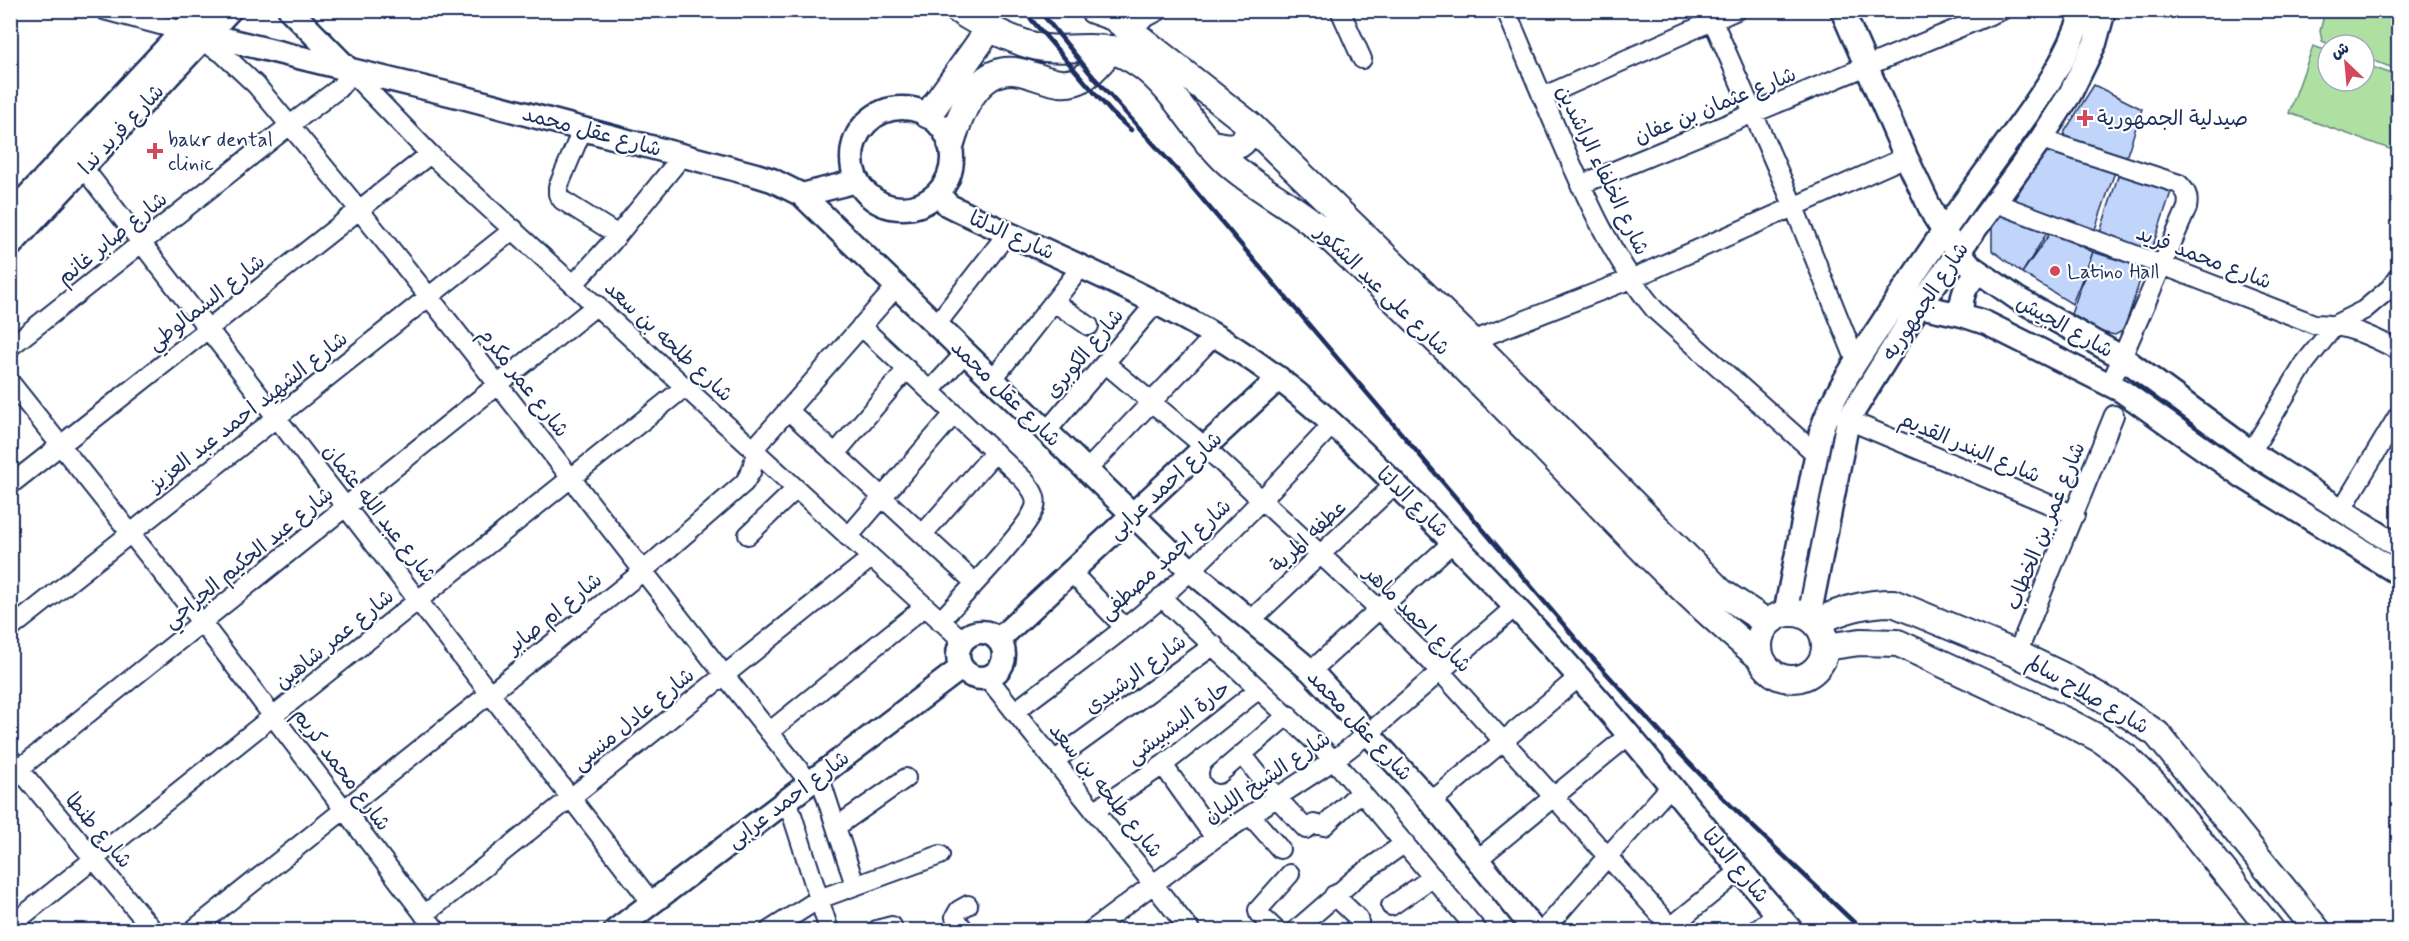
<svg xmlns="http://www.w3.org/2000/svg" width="2409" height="941" viewBox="0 0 2409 941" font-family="Mynerve,'Playpen Sans Arabic',sans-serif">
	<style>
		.green { fill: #aee0a1; stroke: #648880; stroke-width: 1.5 }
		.building { fill: #c1d4f9; stroke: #1b2f5e; stroke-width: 1.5 }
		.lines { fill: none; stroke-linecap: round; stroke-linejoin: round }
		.minor-casing { stroke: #1b2f5e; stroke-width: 22 }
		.tertiary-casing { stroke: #1b2f5e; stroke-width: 27 }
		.secondary-casing { stroke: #1b2f5e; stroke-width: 30 }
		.minor { stroke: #fff; stroke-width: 18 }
		.tertiary { stroke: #fff; stroke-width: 22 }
		.secondary { stroke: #fff; stroke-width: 26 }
		.rail { stroke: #1b2f5e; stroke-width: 4.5 }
		.poi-dot { fill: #d1495b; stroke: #fff; stroke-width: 2 }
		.labels { text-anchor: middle; stroke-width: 4.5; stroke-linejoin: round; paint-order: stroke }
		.street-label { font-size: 21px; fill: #1b2f5e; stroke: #fff }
		.poi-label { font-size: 21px; fill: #1b2f5e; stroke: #fff; text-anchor: start }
	</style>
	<rect width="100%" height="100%" fill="#fff"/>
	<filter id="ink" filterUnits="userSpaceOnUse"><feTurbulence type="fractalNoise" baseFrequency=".0167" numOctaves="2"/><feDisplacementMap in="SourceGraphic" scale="12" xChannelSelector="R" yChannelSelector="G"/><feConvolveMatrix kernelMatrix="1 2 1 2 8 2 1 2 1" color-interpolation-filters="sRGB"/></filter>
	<g filter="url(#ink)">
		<path class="green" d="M2389 11 2398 13V70L2364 57V45H2331L2322 41 2320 31 2325 11Z
			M2313 46 2328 51V81H2364V64L2398 76V152L2289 113Z"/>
		<path class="building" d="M2094 85 2142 109 2124 164 2063 144 2065 131Z
			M2049 145 2116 169 2093 235 2015 208V198Z
			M2119 173 2171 192 2149 258 2098 239Z
			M2002 212 2050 228 2022 273 1992 250V225Z
			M2051 232 2093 252 2072 304 2022 273Z
			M2093 252 2144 268 2124 330 2115 335 2101 332 2071 314Z"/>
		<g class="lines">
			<g class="minor-casing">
				<path id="minor" d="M104 10 183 31 222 53 256 85C447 311 624 551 809 782
					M1340 10 1362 59
					M1506 10C1524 54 1543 98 1562 142 1587 200 1614 261 1655 310L1816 454
					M1713 21 1794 207 1856 361
					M1126 28 1160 10
					M1542 97 1737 10
					M583 128 558 187V194L562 200 618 235
					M2041 139 2179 184C2187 192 2189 197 2187 208L2110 385
					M75 157 652 903
					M1580 185 2002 10
					M1993 202 2162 265 2314 324C2346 324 2371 336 2398 350
					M574 284 612 242 683 155
					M1054 302 1089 326
					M936 325 1007 234
					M861 326 1023 479C1030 487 1038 496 1035 507 1029 529 959 600 940 621
					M1472 341 1631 279 1906 157
					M10 347 290 125 338 89 344 82 349 70 430 154 963 641
					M1106 364 1205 447 1379 609 1440 671 1674 930
					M992 380 1082 266
					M10 382 202 623 436 930
					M930 391 965 353
					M788 410 974 582
					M1848 420 2075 515
					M1045 433 1156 303
					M2251 452 2305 363 2336 324 2364 310 2390 288 2398 277
					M835 454 907 369
					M1086 471 1214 336
					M10 485 430 154
					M2342 509 2398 416
					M923 534 995 452
					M748 535 796 489
					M848 537 954 414
					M1071 572 1125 628
					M1161 597 1334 760 1477 930
					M1251 620 1395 484
					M10 629 514 229
					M2017 654 2114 415
					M1311 671 1453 542
					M987 677 1190 930
					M1014 712C1064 674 1115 638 1162 597 1222 543 1277 484 1332 425
					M769 732 924 607
					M1242 754 1276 797 1306 829 1314 824 1324 826 1361 791
					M10 758 153 930
					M1054 761 1214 645
					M1163 765 1215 838
					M1219 774 1288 715
					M819 775 855 885
					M10 776 597 305
					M787 799 829 930
					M1431 802 1579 677
					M1094 811 1163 765 1259 689
					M1250 815 1280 849
					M836 827 906 778
					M1478 859 1629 735
					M1334 895 1358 918 1359 922 1353 930
					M1391 906 1433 877
					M424 915 871 558
					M10 926 685 387
					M193 930 642 572 744 483 751 472 758 444 896 287
					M770 930 819 899 940 855
					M877 930 892 926
					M964 930 955 917 959 910 968 905
					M1092 930 1215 838 1334 760 1369 733 1515 607
					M1276 930 1259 914 1258 910 1290 874
					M1296 930 1357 877 1405 843
					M1544 930 1607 857 1671 786
					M1667 930 1741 870
					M1757 930 1777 914"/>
			</g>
			<g class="tertiary-casing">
				<path id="tertiary" d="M290 10 348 69
					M1842 10 1906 157 1934 216 1950 241 1972 267 2018 299 2123 358 2251 452 2398 546
					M208 35 466 98 756 175 772 180 802 195 1190 570 1311 671 1431 802 1534 930
					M852 158a50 50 0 1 1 100 0a50 50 0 1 1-100 0Z
					M938 193 948 205 956 209C1065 262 1181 304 1279 379 1329 417 1375 464 1419 508 1474 563 1527 618 1578 676 1652 759 1719 847 1791 930
					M802 195 857 181
					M10 215 202 10
					M10 246 230 10
					M1919 306 1962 315 1986 323 2122 391 2242 476 2398 573
					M1962 315C1960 297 1965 284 1979 273
					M1785 614 1821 431C1835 389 1860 357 1884 320 1922 262 1962 204 2003 148 2035 104 2067 63 2083 10
					M1809 617 1848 420 1919 306 2041 139 2070 94 2095 43 2104 10
					M958 655a23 23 0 1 1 46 0a23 23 0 1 1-46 0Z
					M998 640 1279 378
					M616 930 961 668"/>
			</g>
			<g class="secondary-casing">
				<path id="secondary" d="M958 10C981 25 1019 45 1045 48 1086 52 1104 38 1142 66 1175 90 1195 132 1226 161 1257 190 1296 206 1328 236 1393 298 1459 360 1522 425 1600 504 1674 588 1761 658
					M1093 10 1113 17 1250 125 1472 341 1721 592 1768 623
					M928 115 990 28
					M1208 143C1229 148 1245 152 1250 125
					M951 144C960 113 979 63 1020 72 1041 76 1061 91 1083 78 1094 72 1103 58 1112 49
					M1759 646a33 33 0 1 1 66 0a33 33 0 1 1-66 0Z
					M1816 622C1842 610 1864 603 1893 603L2017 654 2061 675 2111 703 2157 734 2317 930
					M1825 647 1860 642 1898 643 2068 722 2102 740 2128 759 2155 785 2271 930"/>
			</g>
			<use href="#minor" class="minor"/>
			<use href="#tertiary" class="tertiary"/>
			<use href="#secondary" class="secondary"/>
			<path class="rail" d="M1023 10 1112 113 1131 130
				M1039 10 1090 73 1186 180 1587 652 1668 741 1724 799 1862 930"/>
		</g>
	</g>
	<g class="poi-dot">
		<path d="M2082 109h6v6h6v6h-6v6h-6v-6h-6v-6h6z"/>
		<path d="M152 142h6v6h6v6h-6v6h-6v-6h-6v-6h6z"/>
		<circle cx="2055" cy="271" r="6"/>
	</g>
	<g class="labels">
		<g class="street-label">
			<text transform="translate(1715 105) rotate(-22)" y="7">شارع عثمان بن عفان</text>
			<text transform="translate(121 129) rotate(-47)" y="7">شارع فريد ندا</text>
			<text transform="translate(592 131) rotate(15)" y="7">شارع عقل محمد</text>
			<text transform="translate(1603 170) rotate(64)" y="7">شارع الخلفاء الراشدين</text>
			<text transform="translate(1012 235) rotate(24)" y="7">شارع الدلتا</text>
			<text transform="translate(112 238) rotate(-39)" y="7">شارع صابر غانم</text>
			<text transform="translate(2204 257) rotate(21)" y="7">شارع محمد فريد</text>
			<text transform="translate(1383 290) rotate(44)" y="7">شارع على عبد الشكور</text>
			<text transform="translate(1925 301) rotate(-56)" y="7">شارع الجمهوريه</text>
			<text transform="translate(206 302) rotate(-38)" y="7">شارع السمالوطي</text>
			<text transform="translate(2065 326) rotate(29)" y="7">شارع الجيش</text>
			<text transform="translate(669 341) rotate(43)" y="7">شارع طلحه بن سعد</text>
			<text transform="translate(1084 353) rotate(-50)" y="7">شارع الكوبرى</text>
			<text transform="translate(524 382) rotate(52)" y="7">شارع عمر مكرم</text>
			<text transform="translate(1006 393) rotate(44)" y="7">شارع عقل محمد</text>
			<text transform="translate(248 411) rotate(-38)" y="7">شارع الشهيد احمد عبد العزيز</text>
			<text transform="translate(1970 447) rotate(23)" y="7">شارع البندر القديم</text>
			<text transform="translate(1165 485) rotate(-43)" y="7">شارع احمد عرابى</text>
			<text transform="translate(1413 502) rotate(44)" y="7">شارع الدلتا</text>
			<text transform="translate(380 513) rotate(52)" y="7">شارع عبد الله عثمان</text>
			<text transform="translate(2045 526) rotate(-68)" y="7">شارع عمر بن الخطاب</text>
			<text transform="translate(1308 536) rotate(-43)" y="7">عطفه المرية</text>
			<text transform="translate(248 557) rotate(-39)" y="7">شارع عبد الحكيم الجراحي</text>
			<text transform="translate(1165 559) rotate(-42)" y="7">شارع احمد مصطفى</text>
			<text transform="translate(554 613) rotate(-39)" y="7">شارع ام صابر</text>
			<text transform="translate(1418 619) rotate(45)" y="7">شارع احمد ماهر</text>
			<text transform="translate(334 639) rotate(-39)" y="7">شارع عمر شاهين</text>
			<text transform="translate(1135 674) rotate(-36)" y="7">شارع الرشيدى</text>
			<text transform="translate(2088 694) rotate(30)" y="7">شارع صلاح سالم</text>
			<text transform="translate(633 719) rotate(-39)" y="7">شارع عادل منسى</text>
			<text transform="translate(1178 722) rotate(-37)" y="7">حارة البشبيشى</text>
			<text transform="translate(1360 725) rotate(47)" y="7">شارع عقل محمد</text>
			<text transform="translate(342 769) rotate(53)" y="7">شارع محمد كريم</text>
			<text transform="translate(1267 777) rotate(-34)" y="7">شارع الشيخ اللبان</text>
			<text transform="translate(1106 790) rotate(51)" y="7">شارع طلحه بن سعد</text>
			<text transform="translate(788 799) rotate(-37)" y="7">شارع احمد عرابى</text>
			<text transform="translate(99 830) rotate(50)" y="7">شارع طنطا</text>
			<text transform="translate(1736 865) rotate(50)" y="7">شارع الدلتا</text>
		</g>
		<g class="poi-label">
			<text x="2097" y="125">صيدلية الجمهورية</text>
			<text x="168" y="146">bakr dental<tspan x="168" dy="24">clinic</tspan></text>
			<text x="2067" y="278">Latino Hall</text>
		</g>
	</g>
	<rect width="2409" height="941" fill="none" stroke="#fff" stroke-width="36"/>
	<rect x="18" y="18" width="2373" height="905" fill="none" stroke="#1b2f5e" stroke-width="2" filter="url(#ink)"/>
	<g transform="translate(2346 63) rotate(334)"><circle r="28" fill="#ffffff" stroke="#a4acbf" stroke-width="1.5"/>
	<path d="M0-4.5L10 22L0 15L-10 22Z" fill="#d1495b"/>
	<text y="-9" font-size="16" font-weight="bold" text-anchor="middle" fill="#1b2f5e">ش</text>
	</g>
</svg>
